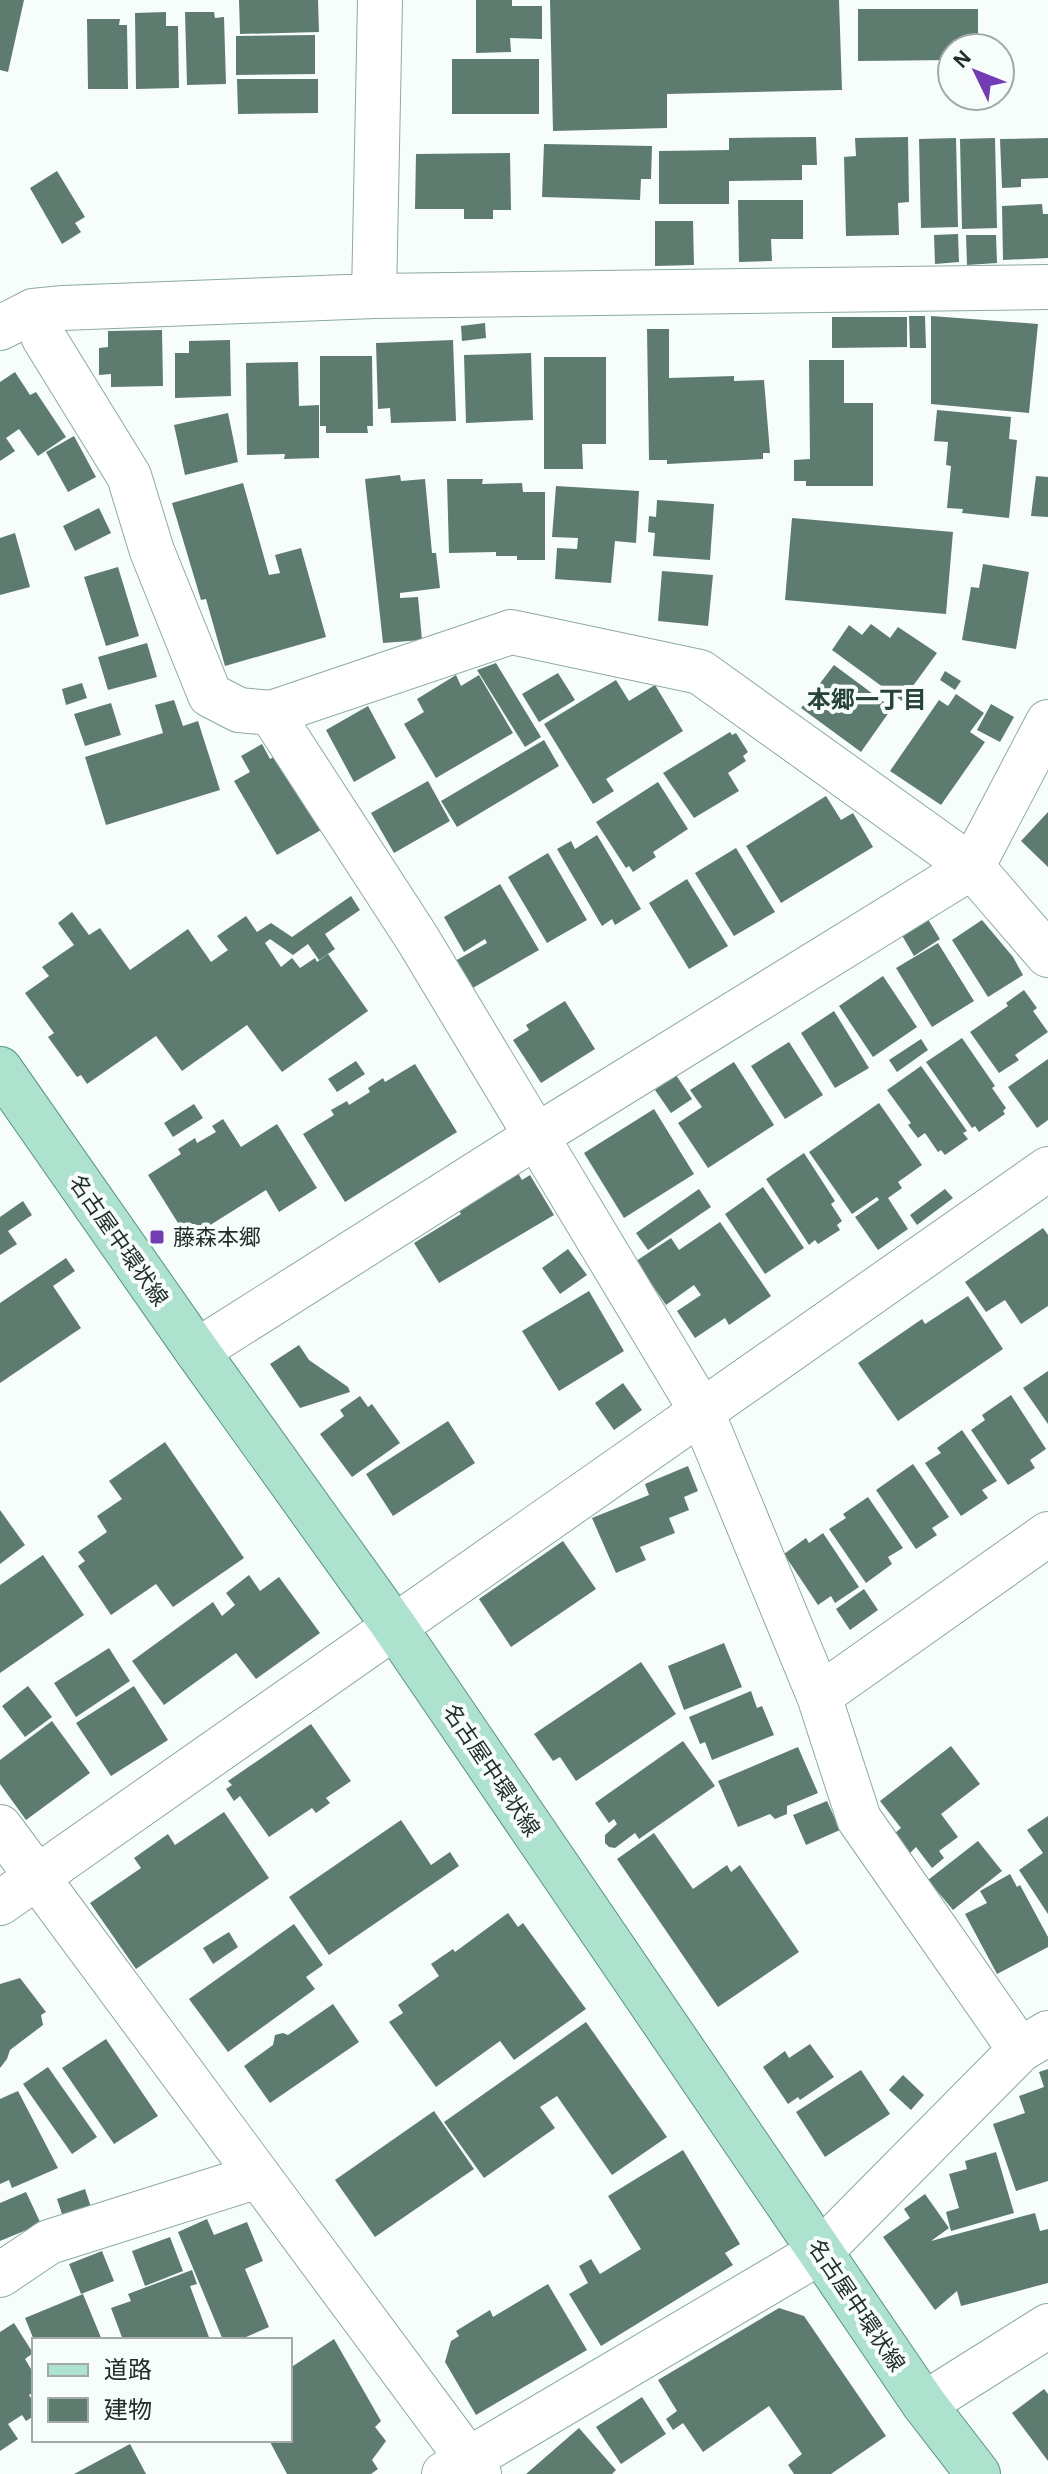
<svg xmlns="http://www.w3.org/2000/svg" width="1048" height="2474" viewBox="0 0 1048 2474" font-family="'Alegreya Sans','Noto Sans JP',sans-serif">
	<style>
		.building { fill: #5e7b70 }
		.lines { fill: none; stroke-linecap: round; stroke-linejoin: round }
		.street-casing { stroke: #8cab9e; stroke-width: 46 }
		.primary-casing { stroke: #58967f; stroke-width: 46 }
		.street { stroke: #fff; stroke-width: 44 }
		.primary { stroke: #ace2ce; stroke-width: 44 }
		.poi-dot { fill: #723db4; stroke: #f7fdfb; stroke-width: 3 }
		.labels { text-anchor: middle; stroke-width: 8; stroke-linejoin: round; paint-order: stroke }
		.poi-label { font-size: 22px; fill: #212e29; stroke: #f7fdfb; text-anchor: start }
		.street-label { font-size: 22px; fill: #212e29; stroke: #f7fdfb }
		.neighbourhood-label { font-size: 24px; font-weight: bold; fill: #274238; stroke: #f7fdfb }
	</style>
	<rect width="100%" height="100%" fill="#f7fdfb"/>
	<path class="building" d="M0 0H24L8 72 0 70Z
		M239 0H318L319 32 240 34Z
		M476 0H512V6H542V39L510 38 511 52 476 53Z
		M550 0H839L842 90 667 94V128L553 131Z
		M858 9H978V48H952V60L858 61Z
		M166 12V26H178L179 88 136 89 135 13Z
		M185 12H214L215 18 224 17 226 84 187 85Z
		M87 19H120L119 25H127L128 89H88Z
		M315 35V74L236 75V36Z
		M452 59H539V114H452Z
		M237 79H318V113L238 114Z
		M816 137 817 165H802V180L729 181V204H659V151L729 150V138Z
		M908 137 909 202 898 203 899 235 846 236 844 157 856 156 855 138Z
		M956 138 958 227 921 228 919 139Z
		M995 138 997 228 962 229 960 139Z
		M1048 138V178L1021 179V187L1002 188 1000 139Z
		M544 144 652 146 651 179H641L640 200 542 197Z
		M510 153 511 210H493V219H464V209H415L416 154Z
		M57 171 85 217 75 223 81 232 62 244 30 188Z
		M738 200H803V239H771L772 261 739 262Z
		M1042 204 1043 214H1048V258L1003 260 1002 206Z
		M655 221H693L694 265 655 266Z
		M958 234 959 262 935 264 934 235Z
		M966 235H996L997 263 967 265Z
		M909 316H925L926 348H910Z
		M931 316 1038 324 1029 413 931 404Z
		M832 317H907V347L832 348Z
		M485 323 486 338 462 341 461 326Z
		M647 329H669V378L734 376V381L764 380 770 453H763V459L667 464V460H649Z
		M162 330 163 386 111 387V374L99 375V348L108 347V331Z
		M230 340 231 396 175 398V353H189V341Z
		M453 340 456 421 391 423 390 408 378 409 376 343Z
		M531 353 533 420 466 423 464 355Z
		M320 356H372L373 426H367L368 433H326V426H320Z
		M544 357H606V444H582L583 469H544Z
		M809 360H844V403H873V486H806V481H794V460L810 459Z
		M298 362 299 406 319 405V458L284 459 285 454 247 455 246 363Z
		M15 372 30 395 36 392 66 437 38 456 19 429 6 438 15 451 0 461V382Z
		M937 410 1011 417 1009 439 1017 440 1009 518 962 513 963 509 947 508 951 466 946 465 948 442 934 441Z
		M228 413 238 462 185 475 174 425Z
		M74 436 96 477 68 492 46 452Z
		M400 475 401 481 425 479 432 553H436L440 588 400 593V598L418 597 422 640 383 643 365 479Z
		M1036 476 1048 477V517L1031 516Z
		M447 479H483L482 484 522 483 523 492H545V560H517V556H496V552L449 553Z
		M243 483 269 575 280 573 275 555 301 548 326 637 225 666 206 599 201 600 172 503Z
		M556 486 639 491 636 543 615 541 611 583 555 579 557 548 577 549 578 538 552 537Z
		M657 500 714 504 710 560 653 556 655 533 648 532 649 516 656 517Z
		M99 508 111 533 75 551 63 526Z
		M792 518 953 532 946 614 785 600Z
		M15 533 30 587 0 595V538Z
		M983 564 1029 572 1016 649 962 640 971 587 979 588Z
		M118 567 139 636 106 646 84 577Z
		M662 571 713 575 708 626 658 621Z
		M871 624 890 638 898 627 937 653 902 701 832 650 849 625 862 635Z
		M147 643 157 677 108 690 98 657Z
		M496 663 541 737 525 747 477 670Z
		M834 665 892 708 861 752 801 708Z
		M945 671 961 681 955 690 940 680Z
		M558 673 575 700 539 722 522 694Z
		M456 675 461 686 479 675 513 733 436 778 404 724 424 712 417 699Z
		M616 680 629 701 655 685 683 731 606 779 614 791 593 804 544 724Z
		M82 683 87 698 66 705 62 689Z
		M956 694 984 713 970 732 985 742 941 805 890 771 939 700 948 706Z
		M174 700 183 726 198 721 220 790 106 825 85 757 163 733 155 705Z
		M111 703 121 735 85 746 74 714Z
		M991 704 1014 717 1000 742 977 730Z
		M368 706 396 758 354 782 326 730Z
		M730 732 732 735 736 733 748 752 743 756 746 761 728 773 739 791 694 818 663 773Z
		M544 740 559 766 457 827 441 801Z
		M262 744 270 759 277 755 321 830 277 855 234 781 250 772 241 756Z
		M428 781 450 821 394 853 371 813Z
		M658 782 688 829 653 852 656 857 633 872 629 866 626 868 596 822Z
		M826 796 841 820 853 813 873 847 781 903 746 846Z
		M1048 812V867L1021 841Z
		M597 835 641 909 615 925 612 919 602 926 557 849 571 841 575 849Z
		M736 848 775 912 734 936 695 873Z
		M548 853 587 920 547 943 508 877Z
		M687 879 728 946 689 969 649 903Z
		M500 884 539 950 471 989 455 961 487 943 485 939 464 952 444 917Z
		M351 896 360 910 325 934 335 949 319 960 308 944 293 955 270 939 265 943 281 967 292 958 300 968 315 958 317 962 328 954 368 1011 282 1072 247 1025 182 1071 156 1036 87 1084 81 1075 77 1077 48 1037 54 1033 25 993 49 976 42 967 74 945 58 923 72 912 89 935 100 928 130 970 188 929 211 962 228 950 217 936 246 916 257 932 271 923 292 937Z
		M926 916 940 939 914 956 900 932Z
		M982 920 1013 957 1023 975 988 997 952 940Z
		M938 943 974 1001 932 1027 896 968Z
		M883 976 917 1027 873 1057 839 1006Z
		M1024 990 1037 1008 1033 1011 1048 1032 1015 1055 1019 1060 999 1073 970 1032 1008 1006 1006 1003Z
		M565 1001 595 1049 541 1083 513 1040 529 1030 526 1025Z
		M834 1011 869 1068 835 1088 801 1033Z
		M962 1038 995 1086 992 1088 1006 1108 1003 1111 1005 1114 979 1132 975 1126 972 1128 926 1062Z
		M921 1039 928 1050 897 1072 889 1060Z
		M789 1042 823 1095 785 1119 751 1066Z
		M1048 1059V1120L1037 1128 1008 1087Z
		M356 1061 365 1074 337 1092 328 1079Z
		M734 1062 774 1125 708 1168 678 1123 702 1107 690 1090Z
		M415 1064 457 1132 345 1202 303 1134 334 1115 331 1110 347 1101 349 1105 370 1092 368 1088 383 1078 385 1082Z
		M921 1066 967 1131 963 1133 968 1139 945 1155 941 1150 938 1152 925 1133 918 1138 908 1125 911 1123 887 1090Z
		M676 1075 692 1099 671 1113 655 1090Z
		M879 1103 922 1165 898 1182 902 1188 888 1198 908 1229 878 1250 855 1217 879 1200 877 1197 852 1214 809 1152Z
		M194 1104 203 1118 173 1137 164 1123Z
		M654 1109 694 1174 624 1218 584 1153Z
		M223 1119 241 1147 277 1124 317 1188 279 1212 266 1190 188 1239 148 1175 181 1154 178 1149 195 1138 197 1143 216 1132 212 1126Z
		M804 1153 835 1201 831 1204 842 1221 837 1225 840 1230 818 1244 815 1240 809 1245 766 1179Z
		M518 1173 522 1180 530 1175 554 1215 439 1283 414 1243 461 1214 458 1209Z
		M763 1187 804 1248 765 1274 725 1214Z
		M699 1189 711 1207 648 1250 636 1233Z
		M945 1189 953 1198 917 1225 910 1215Z
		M23 1201 32 1215 8 1231 17 1244 0 1255V1217Z
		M720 1222 771 1296 729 1325 725 1318 695 1338 677 1311 701 1295 694 1285 666 1305 636 1261 671 1238 679 1250Z
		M1043 1228 1048 1235V1306L1021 1324 1005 1300 986 1312 965 1282Z
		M568 1249 587 1275 560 1294 542 1268Z
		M66 1258 75 1271 53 1286 81 1328 0 1383V1303Z
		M589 1291 624 1351 559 1391 522 1331Z
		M968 1296 1003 1349 898 1421 858 1363 922 1319 925 1324Z
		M299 1345 309 1360 348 1387 350 1392 300 1408 270 1364Z
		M1048 1371V1424L1023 1388Z
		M623 1383 642 1410 614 1430 595 1403Z
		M1011 1395 1046 1449 1030 1460 1035 1468 1008 1485 971 1430 985 1420 982 1415Z
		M360 1396 368 1407 372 1404 400 1443 352 1477 320 1434 344 1416 340 1410Z
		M448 1421 475 1463 393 1516 366 1474Z
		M962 1430 997 1481 982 1490 988 1498 961 1516 925 1463 941 1453 937 1448Z
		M165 1442 244 1558 173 1607 156 1584 111 1615 78 1566 85 1561 78 1552 107 1532 97 1516 122 1499 109 1481Z
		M913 1464 949 1517 932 1528 937 1535 916 1549 876 1490Z
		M688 1466 698 1491 684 1497 689 1510 669 1518 675 1533 640 1547 646 1560 616 1573 592 1518 649 1495 645 1484Z
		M868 1497 903 1548 888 1557 892 1564 866 1583 829 1529 846 1518 843 1514Z
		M0 1510 25 1545 0 1564Z
		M823 1533 859 1587 835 1603 831 1596 818 1605 784 1554 806 1538 809 1543Z
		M563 1541 596 1589 511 1647 479 1599Z
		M43 1555 84 1615 0 1673V1585Z
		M249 1575 260 1591 279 1577 320 1633 256 1679 236 1653 164 1705 132 1661 213 1602 222 1616 235 1605 226 1593Z
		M864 1589 878 1610 850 1630 836 1609Z
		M724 1643 742 1687 684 1710 668 1666Z
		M109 1648 130 1681 76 1717 54 1683Z
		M641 1662 676 1714 576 1781 560 1757 553 1761 534 1734Z
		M28 1686 52 1717 25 1737 2 1706Z
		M134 1686 168 1740 111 1776 76 1723Z
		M751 1691 757 1708 762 1706 774 1735 712 1760 705 1742 700 1744 689 1717Z
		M52 1721 90 1773 26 1820 0 1784V1760Z
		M311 1724 351 1781 326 1798 330 1803 316 1813 312 1808 269 1837 240 1796 234 1801 226 1789 232 1785 228 1781Z
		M683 1741 715 1786 639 1839 635 1833 615 1848 609 1847 605 1843V1835L617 1824 614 1819 609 1823 595 1803Z
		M951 1746 980 1784 941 1814 958 1837 939 1851 944 1858 932 1868 916 1847 910 1853 895 1833 901 1828 880 1801Z
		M798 1747 818 1793 787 1806V1814L775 1819 770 1814 738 1827 718 1781Z
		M827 1801 840 1830 806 1845 793 1815Z
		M224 1812 269 1878 136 1969 90 1903 141 1868 134 1858 168 1834 175 1845Z
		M1048 1816V1914L1019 1870 1043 1853 1027 1830Z
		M401 1820 431 1865 450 1852 459 1866 329 1955 289 1897Z
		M654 1833 693 1889 727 1865 731 1872 740 1865 799 1952 718 2007 617 1859Z
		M978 1841 1002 1871 953 1910 928 1880Z
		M1010 1874 1017 1887 1020 1885 1048 1937V1947L997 1974 965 1914 987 1903 980 1891Z
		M508 1913 518 1927 523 1923 586 2009 514 2060 500 2041 436 2087 389 2022 403 2013 398 2005 439 1976 431 1964 453 1949 455 1952Z
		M294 1924 323 1965 306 1977 315 1989 228 2052 189 1999Z
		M229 1932 238 1947 213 1964 203 1948Z
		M20 1978 46 2012 41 2015 43 2025 10 2050 7 2059 0 2068V1984Z
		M333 2004 359 2042 270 2103 244 2066 273 2045 275 2035 283 2033 288 2035Z
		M586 2022 667 2137 612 2175 557 2096 540 2107 555 2128 484 2178 444 2122Z
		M106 2039 158 2116 114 2144 62 2068Z
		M810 2044 834 2077 800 2100 798 2097 788 2104 763 2067 785 2051 789 2058Z
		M48 2067 97 2137 72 2154 23 2084Z
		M1048 2069V2181L1016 2191 993 2124 1025 2113 1019 2096 1044 2087 1039 2072Z
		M861 2070 890 2114 825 2157 796 2112Z
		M903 2075 924 2095 911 2110 889 2090Z
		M18 2091 58 2168 12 2188 9 2180 0 2184V2099Z
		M434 2111 474 2169 375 2237 335 2180Z
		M683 2150 740 2244 725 2253 733 2265 601 2346 569 2294 588 2283 579 2266 591 2259 600 2274 641 2249 608 2196Z
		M996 2152 1014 2213 951 2231 946 2212 959 2208 949 2174 967 2169 965 2161Z
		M85 2189 91 2207 63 2217 57 2199Z
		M26 2192 41 2224 0 2241V2203Z
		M925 2194 949 2228 931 2241 1035 2213 1040 2231 1048 2229V2283L961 2306 957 2291 935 2310 883 2237 910 2218 904 2209Z
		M207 2219 214 2235 247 2222 263 2261 245 2269 269 2327 239 2340H223L178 2232Z
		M170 2237 183 2271 145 2286 132 2251Z
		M102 2251 114 2281 81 2294 69 2264Z
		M192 2270 197 2284 190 2286 210 2340H123L111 2308 131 2301 128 2294Z
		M548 2284 587 2350 476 2415 445 2362 451 2341 459 2336 456 2331 490 2310 493 2317Z
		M83 2294 102 2340H34L25 2318Z
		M779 2308 804 2316 886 2436 831 2474H794L788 2465 802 2454 769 2406 703 2452 683 2423 673 2430 666 2419 677 2411 658 2380Z
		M14 2323 33 2353 25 2359 34 2374V2392L29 2395 34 2403V2416L26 2421 22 2415 8 2424 18 2439 0 2451V2332Z
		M334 2339 381 2421 375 2427 386 2441 372 2460 378 2469 371 2474H287L269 2440H290V2368Z
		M1044 2389 1048 2394V2461L1012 2413Z
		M642 2397 666 2434 621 2464 596 2427Z
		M579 2428 616 2470 612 2474H526Z
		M130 2444 146 2474H74Z"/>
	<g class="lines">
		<g class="street-casing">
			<path id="street" d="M374 296 380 0
				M33 311 44 338 129 476 152 551 210 695 239 710 271 713 511 632 700 672 972 867 1048 955
				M0 328 33 311 63 308 374 296 1048 287
				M271 713 417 938 701 1410 819 1696 859 1819 1020 2050
				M197 1351 535 1137 972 867 1048 722
				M819 1696 1048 1534
				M0 1827 479 2474
				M0 1903 1048 1169
				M0 2275 49 2242 258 2176
				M924 2404 1048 2326
				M444 2474 820 2252 1020 2050 1048 2033"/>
		</g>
		<g class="primary-casing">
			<path id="primary" d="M0 1069 197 1351 394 1626 924 2404 978 2474"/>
		</g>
		<use href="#street" class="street"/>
		<use href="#primary" class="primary"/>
	</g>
	<rect class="poi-dot" x="149" y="1229" width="16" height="16" rx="4"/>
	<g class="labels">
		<g class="poi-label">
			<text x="173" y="1245">藤森本郷</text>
		</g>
		<g class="street-label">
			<text transform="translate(119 1240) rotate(55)" y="8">名古屋中環状線</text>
			<text transform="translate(492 1770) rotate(56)" y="8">名古屋中環状線</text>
			<text transform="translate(857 2305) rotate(56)" y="8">名古屋中環状線</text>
		</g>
		<g class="neighbourhood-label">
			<text x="867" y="708">本郷一丁目</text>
		</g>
	</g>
	<rect x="32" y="2338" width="260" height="104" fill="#f7fdfb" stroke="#a1aaa7" stroke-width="2"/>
	<rect x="48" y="2364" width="40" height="12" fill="#ace2ce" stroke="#a1aaa7" stroke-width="2"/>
	<text x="104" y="2378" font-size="24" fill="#212e29">道路</text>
	<rect x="48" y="2398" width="40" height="24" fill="#5e7b70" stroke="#a1aaa7" stroke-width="2"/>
	<text x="104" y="2418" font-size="24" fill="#212e29">建物</text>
	<g transform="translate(976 72) rotate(313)"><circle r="38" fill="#f7fdfb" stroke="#a1aaa7" stroke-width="2"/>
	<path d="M0-6L14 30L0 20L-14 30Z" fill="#723db4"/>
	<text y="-12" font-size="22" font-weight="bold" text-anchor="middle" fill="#212e29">N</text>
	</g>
</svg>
